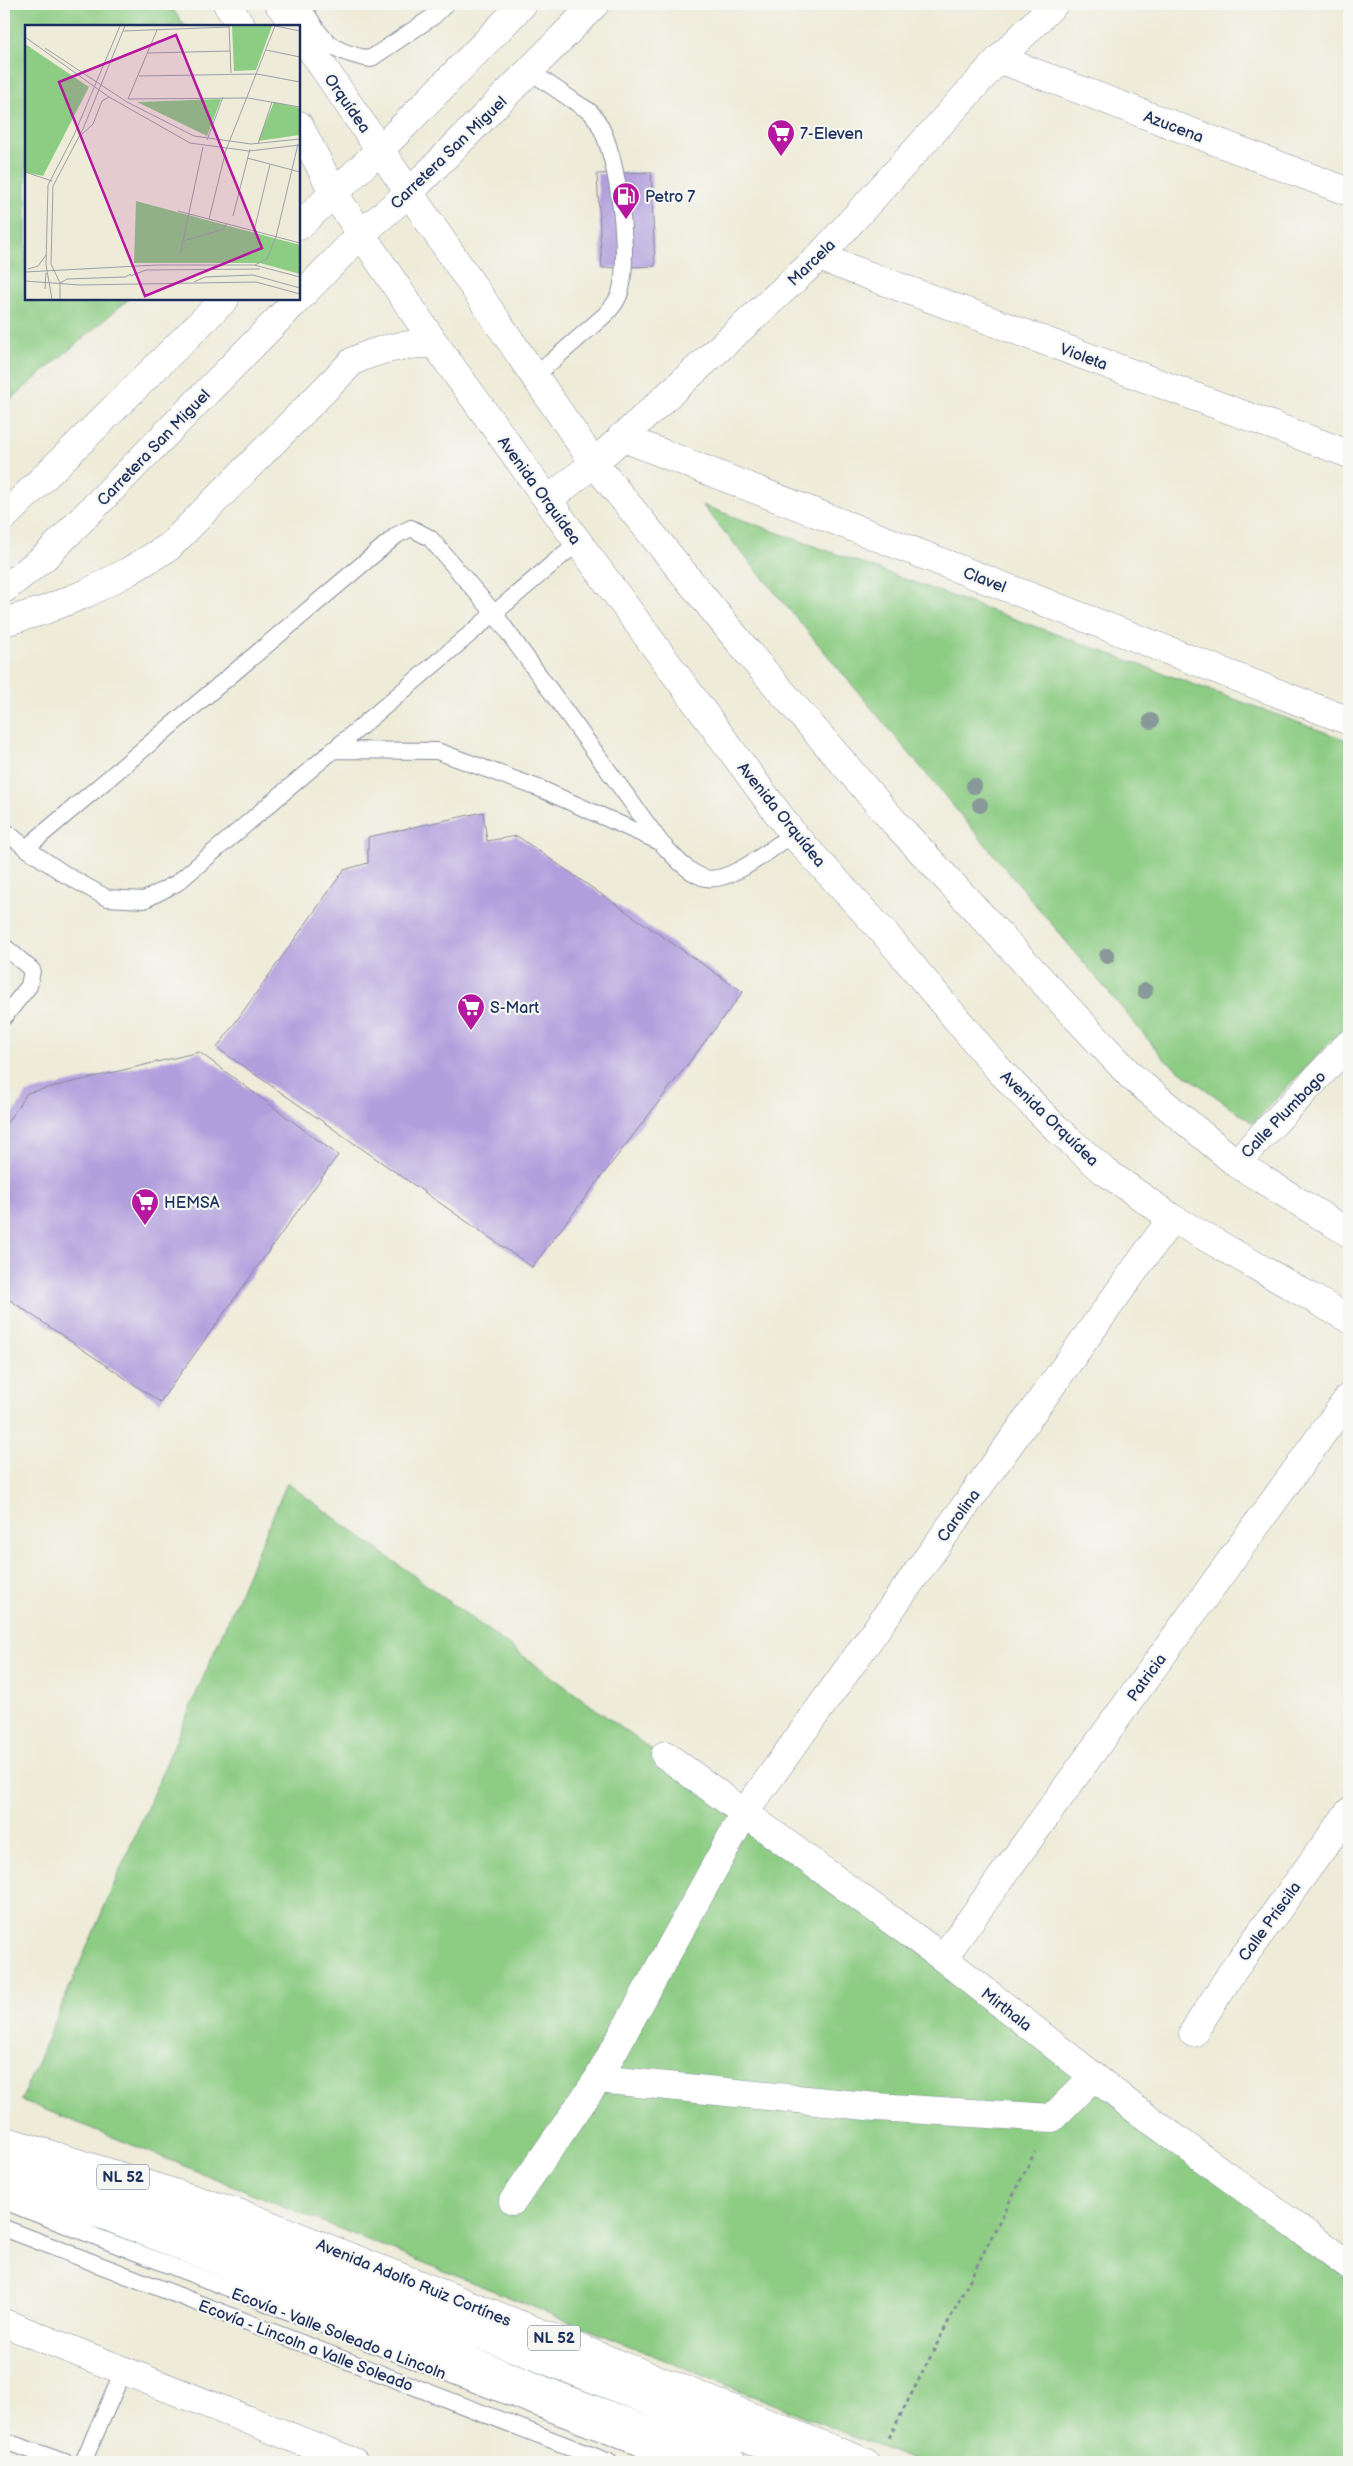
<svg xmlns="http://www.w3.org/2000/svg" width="1353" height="2466" viewBox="0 0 1353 2466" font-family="'Balsamiq Sans',sans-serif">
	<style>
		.green { fill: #8ccc83; stroke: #547e70 }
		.building { fill: #b19fdd }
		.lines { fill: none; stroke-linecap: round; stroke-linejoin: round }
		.service-casing { stroke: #848d9b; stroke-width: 18 }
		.minor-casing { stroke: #848d9b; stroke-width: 29 }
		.tertiary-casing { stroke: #848d9b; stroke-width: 29 }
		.secondary-casing { stroke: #848d9b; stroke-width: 29 }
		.primary-casing { stroke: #848d9b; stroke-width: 29 }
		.path { stroke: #848d9b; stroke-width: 3; stroke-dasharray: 4 4; stroke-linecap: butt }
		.service { stroke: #fff; stroke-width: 16 }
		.minor { stroke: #fff; stroke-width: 28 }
		.tertiary { stroke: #fff; stroke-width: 28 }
		.secondary { stroke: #fff; stroke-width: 28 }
		.primary { stroke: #fff; stroke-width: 28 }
		.tree { fill: #89999a }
		.labels { text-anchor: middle; stroke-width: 4.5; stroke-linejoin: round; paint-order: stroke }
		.shield { fill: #f6f6f2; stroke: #5d6b8a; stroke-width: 1 }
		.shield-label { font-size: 15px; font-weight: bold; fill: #1b2f5e }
		.street-label { font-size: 16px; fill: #1b2f5e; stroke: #f6f6f2 }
		.poi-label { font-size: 16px; fill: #1b2f5e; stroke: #f6f6f2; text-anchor: start }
		.inset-road { fill: none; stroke: #9aa0a7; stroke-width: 1 }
		.view { fill: #b5179e; fill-opacity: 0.15; stroke: #b5179e; stroke-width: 2.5 }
		.inset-edge { fill: none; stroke: #1b2f5e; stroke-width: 2.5 }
	</style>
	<rect width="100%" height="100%" fill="#f6f6f2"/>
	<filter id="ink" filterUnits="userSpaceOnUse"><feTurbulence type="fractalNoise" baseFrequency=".02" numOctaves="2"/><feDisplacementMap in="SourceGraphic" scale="10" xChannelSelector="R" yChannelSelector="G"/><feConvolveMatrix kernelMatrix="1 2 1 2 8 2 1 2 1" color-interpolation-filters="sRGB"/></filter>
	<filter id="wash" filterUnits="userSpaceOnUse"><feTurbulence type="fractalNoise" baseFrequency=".0096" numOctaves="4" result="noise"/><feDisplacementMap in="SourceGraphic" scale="20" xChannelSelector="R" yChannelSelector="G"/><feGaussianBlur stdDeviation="1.12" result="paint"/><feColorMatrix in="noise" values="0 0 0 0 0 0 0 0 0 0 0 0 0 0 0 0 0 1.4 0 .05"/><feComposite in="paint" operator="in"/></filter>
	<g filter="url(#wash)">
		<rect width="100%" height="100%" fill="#eeebd8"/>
		<path class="green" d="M4 4H169L185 26H26V299H129L4 405Z
			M702 505 1349 741V1022L1253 1123 1166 1061Z
			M287 1483 798 1857 1349 2281V2462H917L21 2100Z"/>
		<g id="blocks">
			<path class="building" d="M651 172 655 266 602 268 597 174Z
				M483 812 487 841 517 836 743 992 532 1267 217 1048 344 870 368 863V837Z
				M199 1052 338 1155 160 1402 4 1296V1127L27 1093Z"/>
		</g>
	</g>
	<g filter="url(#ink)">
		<use href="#blocks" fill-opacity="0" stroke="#848d9b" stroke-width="1"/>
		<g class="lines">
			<g class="service-casing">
				<path id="service" d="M301 4C322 39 327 51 370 59L434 16 446 4
					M531 72C546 82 562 93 578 104 582 107 590 110 593 115 618 145 630 251 621 289 619 299 613 306 606 314L535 376
					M333 750 437 751 541 789 660 842
					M4 830 26 848 66 875 107 898 144 900 177 883 578 542
					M26 848 397 535 411 528 430 538 494 613 661 843C674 856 685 870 702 877 727 887 773 847 793 834
					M4 946 32 970 29 986 4 1017
					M4 2201 676 2462
					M4 2228 609 2462
					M4 2441 65 2462
					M83 2462 124 2369"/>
			</g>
			<g class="minor-casing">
				<path id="minor" d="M227 4 241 26
					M279 4 295 26
					M299 32 380 150
					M999 59 1349 192
					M299 125 333 192
					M819 257 1349 454
					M621 437 1349 721
					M548 500 594 463 819 257 999 59 1054 4
					M1236 1163 1349 1044
					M665 1755 943 1958 1134 2108 1349 2265
					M943 1958 1349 1397
					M1193 2033 1232 1972 1349 1812
					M598 2079 876 2107 1052 2118 1093 2077
					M513 2201 598 2079 745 1812 1172 1218"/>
			</g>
			<g class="tertiary-casing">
				<path id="tertiary" d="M380 150 594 463 750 655 895 823 1131 1076 1236 1163 1349 1233
					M333 192 435 344 578 542 793 834 886 935 1000 1071 1056 1128 1103 1170 1172 1218 1349 1319"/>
			</g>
			<g class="secondary-casing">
				<path id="secondary" d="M299 226 380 150 523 4
					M299 298 362 233 410 192 595 4
					M4 517 225 299
					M4 589 46 556 298 299
					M4 622 45 610 87 593 129 571 169 547 353 361C380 348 405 343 435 344"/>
			</g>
			<g class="primary-casing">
				<path id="primary" d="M4 2140 242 2214 865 2462
					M4 2161 239 2241 807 2462
					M4 2192H27L106 2216 563 2398 732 2462
					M4 2323 354 2462"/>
			</g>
			<path class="path" d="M889 2438 1035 2152"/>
			<use href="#service" class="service"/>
			<use href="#minor" class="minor"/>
			<use href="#tertiary" class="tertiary"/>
			<use href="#secondary" class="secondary"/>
			<use href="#primary" class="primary"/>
		</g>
		<g class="tree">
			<circle cx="1151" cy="721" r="8"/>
			<circle cx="974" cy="786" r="8"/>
			<circle cx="980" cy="805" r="8"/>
			<circle cx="1107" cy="956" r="8"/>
			<circle cx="1145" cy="991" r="8"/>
		</g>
	</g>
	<defs>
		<g id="supermarket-pin" transform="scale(1.4375)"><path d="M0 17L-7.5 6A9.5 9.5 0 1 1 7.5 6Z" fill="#b5179e" stroke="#f6f6f2"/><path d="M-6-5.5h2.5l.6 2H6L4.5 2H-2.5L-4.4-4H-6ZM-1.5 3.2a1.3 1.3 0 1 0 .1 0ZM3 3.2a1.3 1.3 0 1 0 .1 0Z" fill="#fff"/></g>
		<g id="fuel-pin" transform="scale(1.4375)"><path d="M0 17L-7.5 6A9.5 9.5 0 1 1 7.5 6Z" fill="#b5179e" stroke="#f6f6f2"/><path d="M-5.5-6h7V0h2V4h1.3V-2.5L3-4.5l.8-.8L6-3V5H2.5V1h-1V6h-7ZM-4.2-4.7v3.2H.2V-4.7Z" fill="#fff"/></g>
	</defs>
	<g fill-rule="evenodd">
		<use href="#supermarket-pin" x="781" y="133"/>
		<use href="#fuel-pin" x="626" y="196"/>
		<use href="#supermarket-pin" x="471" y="1007"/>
		<use href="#supermarket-pin" x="145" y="1202"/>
	</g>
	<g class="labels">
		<g class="shield">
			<rect x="97" y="2164.5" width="52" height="25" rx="4"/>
			<rect x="528" y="2325.5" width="52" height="25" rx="4"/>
		</g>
		<g class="shield-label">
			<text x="123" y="2182">NL 52</text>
			<text x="554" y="2343">NL 52</text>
		</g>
		<g class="street-label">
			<text transform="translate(348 103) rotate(55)" y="6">Orquídea</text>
			<text transform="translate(1174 126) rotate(21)" y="6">Azucena</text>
			<text transform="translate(448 152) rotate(-44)" y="6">Carretera San Miguel</text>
			<text transform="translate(811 262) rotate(-44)" y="6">Marcela</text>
			<text transform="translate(1084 356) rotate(20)" y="6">Violeta</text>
			<text transform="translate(153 447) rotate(-46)" y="6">Carretera San Miguel</text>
			<text transform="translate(540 490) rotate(54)" y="6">Avenida Orquídea</text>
			<text transform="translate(985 579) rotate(21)" y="6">Clavel</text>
			<text transform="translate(782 814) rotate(51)" y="6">Avenida Orquídea</text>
			<text transform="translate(1283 1114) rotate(-46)" y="6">Calle Plumbago</text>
			<text transform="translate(1050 1118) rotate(44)" y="6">Avenida Orquídea</text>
			<text transform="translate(958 1515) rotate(-54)" y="6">Carolina</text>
			<text transform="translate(1146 1677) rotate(-54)" y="6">Patricia</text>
			<text transform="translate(1269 1921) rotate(-54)" y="6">Calle Priscila</text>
			<text transform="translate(1007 2009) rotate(38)" y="6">Mirthala</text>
			<text transform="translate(414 2282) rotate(22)" y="6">Avenida Adolfo Ruiz Cortínes</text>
			<text transform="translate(339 2333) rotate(21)" y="6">Ecovía - Valle Soleado a Lincoln</text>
			<text transform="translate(306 2345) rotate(21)" y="6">Ecovía - Lincoln a Valle Soleado</text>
		</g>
		<g class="poi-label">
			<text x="800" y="139">7-Eleven</text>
			<text x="645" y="202">Petro 7</text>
			<text x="490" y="1013">S-Mart</text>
			<text x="164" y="1208">HEMSA</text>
		</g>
	</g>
	<g transform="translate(25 25)">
		<rect width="275" height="275" fill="#eeebd8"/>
		<path d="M207 1H247L231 45 209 46ZM0 19 64 62 18 151 0 147ZM196 74 182 111 112 77ZM249 77 275 83V110L233 116ZM111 176 275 220V249L235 238H109Z" fill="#8ccc83"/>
		<path class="inset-road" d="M204 1 206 48M250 1 275 6M98 6 204 2M0 12 84 72 165 118 224 126 275 120M20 23 102 77 169 111 226 119 275 114M241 25 275 32M123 28 205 26M114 51 232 49 275 57M103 74 223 73 275 82M103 74 132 5M54 112 68 99 77 76 84 72M182 115 198 72M233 119 247 77M222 133 275 147M0 147 27 156M153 186 275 218M208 191 225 124M184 194 201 125 250 1M229 206 245 139M158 216 199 204 201 199M155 230 178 122M230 240 242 234 251 212 273 119M3 244 13 241 21 230M0 247 132 240H229L275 252M105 251 121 245 235 244M0 256 55 260 231 257 275 269M169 257 180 252 228 250 275 263M35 258 42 254 100 252 106 249M20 264 21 248M27 274 21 240 23 160 49 110 95 1M35 274V258L26 239 28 161 58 104 100 1"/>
		<path class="view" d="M151 10 237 223 120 271 34 57Z"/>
		<rect width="275" height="275" class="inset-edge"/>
	</g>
	<rect width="1353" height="2466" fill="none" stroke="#f6f6f2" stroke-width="20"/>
</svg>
